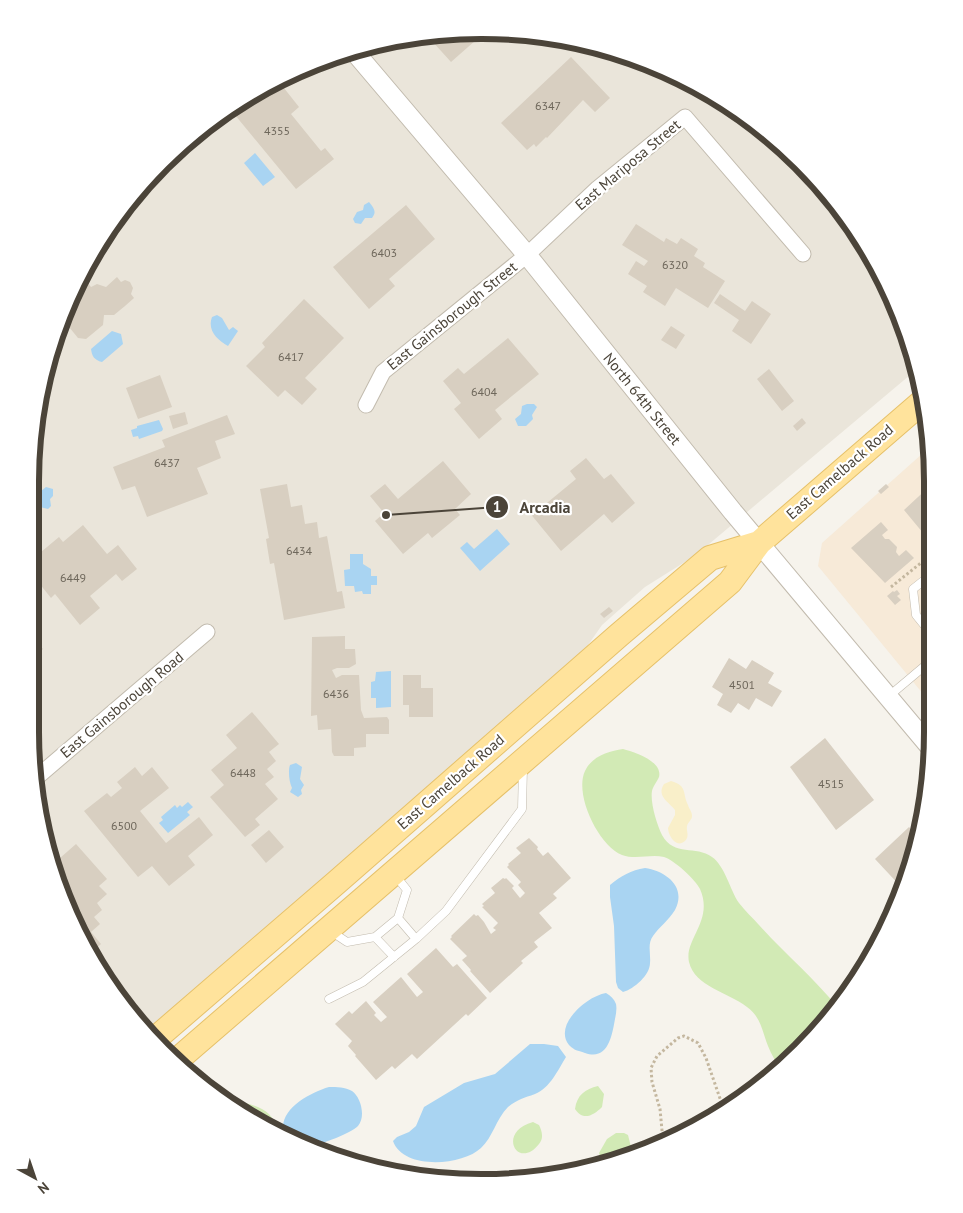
<svg xmlns="http://www.w3.org/2000/svg" width="963" height="1213" viewBox="0 0 963 1213" font-family="'PT Sans',sans-serif">
	<style>
		.residential { fill: #eae5da }
		.commercial { fill: #f7ead8 }
		.green { fill: #d2eab5 }
		.sand { fill: #f9efc9 }
		.water { fill: #a9d4f2 }
		.building { fill: #d8cfc1 }
		.lines { fill: none; stroke-linecap: round; stroke-linejoin: round }
		.service-casing { stroke: #c2bbae; stroke-width: 9 }
		.minor-casing { stroke: #c2bbae; stroke-width: 17 }
		.tertiary-casing { stroke: #c2bbae; stroke-width: 21 }
		.primary-casing { stroke: #e6c16a; stroke-width: 26 }
		.path { stroke: #c4b79f; stroke-width: 3; stroke-dasharray: 2.5 2.5; stroke-linecap: butt }
		.service { stroke: #fff; stroke-width: 8 }
		.minor { stroke: #fff; stroke-width: 15 }
		.tertiary { stroke: #fff; stroke-width: 19 }
		.primary { stroke: #ffe39c; stroke-width: 24 }
		.labels { text-anchor: middle; stroke-width: 4.5; stroke-linejoin: round; paint-order: stroke }
		.number-label { font-size: 12px; fill: #6e675b }
		.street-label { font-size: 15px; fill: #4b4439; stroke: #fff }
		.rim { fill: none; stroke: #4b4439; stroke-width: 6 }
		.leader { fill: none; stroke: #4b4439; stroke-width: 2 }
		.callout-dot { fill: #4b4439; stroke: #fff; stroke-width: 2 }
		.mark-label { font-size: 15px; text-anchor: middle; font-weight: bold; fill: #fff }
		.callout-label { font-size: 16px; text-anchor: middle; font-weight: bold; fill: #4b4439; stroke: #fff; stroke-width: 4.5; stroke-linejoin: round; paint-order: stroke }
	</style>
	<rect width="100%" height="100%" fill="#f6f3ec"/>
	<path class="residential" d="M511 31 599 45 681 77 757 123 821 184 873 256 909 337 916 370 696 555 645 587 602 625 581 655 147 1031 90 957 45 848 30 732 31 452 54 336 91 256 142 184 256 90 337 54 423 34Z"/>
	<path class="commercial" d="M931 446 932 452 933 706 818 566 822 543Z"/>
	<path class="green" d="M623 749C634 752 663 761 659 777 657 782 653 786 652 791 650 802 657 825 662 835 674 857 696 845 712 857 725 866 730 890 739 903 745 911 753 918 759 925 785 954 814 978 838 1008L781 1069C776 1062 771 1054 768 1046 762 1031 761 1017 747 1007 728 992 695 987 689 962 684 939 714 921 700 889 696 880 674 860 664 857 650 854 636 860 622 855 598 845 574 794 585 771 592 756 609 751 623 749Z
		M598 1086 604 1094 602 1107C593 1116 583 1121 575 1109 577 1095 585 1089 598 1086Z
		M245 1103C262 1107 274 1113 277 1131L256 1122 233 1105Z
		M533 1122 539 1125C542 1131 544 1138 539 1144 518 1171 496 1132 533 1122Z
		M616 1133H624L628 1135 631 1147C626 1158 613 1166 601 1159L599 1153 607 1139Z"/>
	<path class="sand" d="M671 781C688 786 682 793 688 805 689 809 692 811 692 816 692 820 688 822 687 826 686 831 690 836 685 841 676 849 668 835 668 828L675 815V810C669 802 656 796 664 784Z"/>
	<path class="water" d="M255 153 275 177 263 186 244 163Z
		M369 202C374 208 377 212 372 218H365L361 224 355 223 353 219 357 212 363 210 364 205Z
		M217 315 222 318 229 330 233 327 238 331 228 346C217 340 207 330 212 317Z
		M112 331 121 334 123 344 102 362C94 360 92 356 91 349Z
		M527 404H534L537 407 532 415 533 419 526 426H518L515 419 521 414 522 406Z
		M159 420 163 429 162 431 139 439 138 436 133 437 131 430 137 428V426Z
		M46 487 53 489V496L50 499 51 506 48 509 40 507 37 509 31 508V499Z
		M497 529 510 544 480 571 460 548 467 542 474 549Z
		M350 554H363V564L371 569V576H377V585H371V594H363L362 591 355 592 354 586H345L344 570 350 569Z
		M391 671V707L376 708V698H371V682L375 681 376 672Z
		M296 763 302 767 300 779 304 785 301 790 302 794 298 797 290 792 292 788C289 782 288 770 290 765Z
		M188 802 193 807 187 812 190 815 168 833 159 823 163 820 161 817 175 805 177 808 180 805 182 807Z
		M645 868C666 871 687 887 675 910 669 920 659 927 653 936 647 944 651 954 650 963 650 975 634 989 623 992L618 988 616 982 614 926 610 897V885C621 876 631 870 645 868Z
		M606 993C611 996 614 999 616 1004 617 1009 616 1014 615 1019 612 1036 608 1061 585 1053 577 1050 575 1051 569 1045 553 1025 587 996 606 993Z
		M530 1044H544L558 1046 566 1057C558 1070 550 1088 535 1094 524 1098 518 1099 508 1107 496 1119 493 1137 481 1148 462 1166 403 1170 393 1141L397 1137 409 1132 416 1126 424 1107 464 1083 495 1074Z
		M329 1087C337 1087 345 1087 352 1091 361 1097 366 1117 358 1126 350 1134 323 1143 312 1146L284 1134C277 1110 309 1093 329 1087Z"/>
	<path class="building" d="M470 32 476 40 451 62 432 41 441 33Z
		M571 57 610 98 595 112 583 100 547 138 546 137 536 147 534 144 527 150 501 123Z
		M287 76 280 83 299 107 291 114 321 151 325 148 334 159 296 189 235 115 252 102 248 97 256 90Z
		M406 205 435 239 389 279 395 286 369 309 333 267Z
		M636 224 664 242 666 238 677 244 681 238 698 249 694 256 705 263 703 267 725 281 708 308 676 288 665 306 643 292 647 286 628 274 636 261 644 266 648 261 622 245Z
		M117 277 121 282 125 280 130 282 133 288 131 294 134 298 125 306 114 315H104L103 325 86 339 78 338 65 322 58 328 73 293 87 282 91 287 97 284 106 287Z
		M720 294 745 311 752 301 771 314 751 344 732 331 739 320 714 303Z
		M304 299 344 338 305 378 317 389 302 405 285 390 278 397 246 366 265 347 262 343Z
		M671 326 685 335 676 349 661 340Z
		M508 338 539 374 495 410 502 419 479 439 454 409 461 403 443 381 458 368 464 374Z
		M769 369 794 401 782 411 757 379Z
		M160 375 172 407 138 419 126 388Z
		M185 412 188 424 173 429 169 416Z
		M227 415 235 434 215 441 221 458 197 468 208 494 147 517 135 486 122 490 113 467 165 447 162 440Z
		M802 418 806 423 797 431 793 426Z
		M586 458 604 479 611 474 635 503 612 523 604 514 561 551 529 512 539 503 542 507 576 479 570 471Z
		M443 461 471 494 455 509 460 515 432 538 428 533 403 554 375 521 384 513 370 496 385 484 398 499Z
		M287 484 291 507 302 505 305 524 317 522 319 538 327 536 337 592 342 591 345 608 284 620 274 563 270 564 266 539 269 538 260 489Z
		M886 484 889 487 881 494 878 491Z
		M932 484V524L931 525 932 527V536L928 539 904 510Z
		M881 522 888 530 882 535 885 539H889L897 547 896 552 899 556 906 550 914 558 885 583 851 548Z
		M83 525 107 554 118 545 137 569 122 581 116 574 90 596 100 608 80 625 55 594 51 598 31 573V544L33 542 41 552 59 537 63 542Z
		M897 590 900 594 897 596 901 600 895 605 887 596 893 591 894 592Z
		M609 607 613 611 604 618 600 614Z
		M30 635 43 649 33 658 38 664 30 671Z
		M345 636V649H355L356 664 349 668H337L332 670 336 678 342 675H359L361 710 364 718 387 717 389 720V734H366V747L354 748V756H334L332 752 331 729 318 730 317 715 311 716 312 637Z
		M729 658 746 669 752 660 774 673 768 683 782 691 772 707 756 698 749 710 738 703 731 713 717 705 723 694 712 687Z
		M403 675H421V688H433V717H409V705H403Z
		M252 712 279 744 269 752 276 761 267 769 274 777 265 784 278 799 255 819 260 825 245 837 210 797 224 785 211 770 237 748 226 735Z
		M825 738 874 800 836 830 790 767Z
		M135 767 142 776 152 767 169 788 140 811 166 843 199 817 213 835 188 856 195 865 169 886 152 866 138 877 84 811 107 793 111 797 122 788 117 782Z
		M909 827 919 838 903 889 875 859Z
		M269 830 284 847 266 863 251 845Z
		M529 838 538 847 537 849 543 856 548 852 571 878 553 894 557 898 539 913 552 928 534 942 538 947 521 961 523 963 490 993 470 971 471 970 462 960 467 956 450 939 452 937 451 936 474 914 476 916 478 915 484 922 491 934 496 930 493 928 498 923 482 907 484 906 482 904 495 893 491 888 503 878 505 879 506 878 514 886 512 888 520 898 525 893 518 885 521 882 507 867 509 865 508 864 521 853 516 848Z
		M76 844 107 879 99 886 107 894 97 903 102 910 94 917 100 924 91 932 101 944 89 955 58 879 60 878 52 865Z
		M436 948 453 967 457 964 487 998 468 1016 466 1014 417 1059 412 1054 395 1069 392 1066 376 1080 355 1056 356 1055 348 1046 352 1041 335 1024 349 1011 352 1014 366 1001 376 1013 374 1015 381 1022 387 1017 373 1002 401 977 417 997 423 992 407 974Z"/>
	<g class="lines">
		<g class="service-casing">
			<path id="service" d="M932 574 913 589 916 615 933 636
				M889 696 933 659
				M395 875 407 890 398 918 416 939
				M332 932 347 942 375 937 394 957
				M375 937 398 918
				M329 999 363 982 416 939 446 911 522 809 523 768"/>
		</g>
		<g class="minor-casing">
			<path id="minor" d="M366 405 383 372 527 255 598 188 685 117 803 254
				M36 778 207 632"/>
		</g>
		<g class="tertiary-casing">
			<path id="tertiary" d="M353 50 527 255 733 512 931 748"/>
		</g>
		<g class="primary-casing">
			<path id="primary" d="M154 1040 337 882 619 635 710 558 759 543
				M176 1061 730 582 759 543 922 402"/>
		</g>
		<path class="path" d="M891 587 932 554
			M663 1141 660 1109 652 1082 651 1068 657 1056 678 1038 684 1036 698 1043 706 1058 724 1110"/>
		<use href="#service" class="service"/>
		<use href="#minor" class="minor"/>
		<use href="#tertiary" class="tertiary"/>
		<use href="#primary" class="primary"/>
	</g>
	<g class="labels">
		<g class="number-label">
			<text x="548" y="110">6347</text>
			<text x="277" y="135">4355</text>
			<text x="384" y="257">6403</text>
			<text x="675" y="269">6320</text>
			<text x="291" y="361">6417</text>
			<text x="484" y="396">6404</text>
			<text x="167" y="467">6437</text>
			<text x="299" y="555">6434</text>
			<text x="73" y="582">6449</text>
			<text x="742" y="689">4501</text>
			<text x="336" y="698">6436</text>
			<text x="243" y="777">6448</text>
			<text x="831" y="788">4515</text>
			<text x="124" y="830">6500</text>
		</g>
		<g class="street-label">
			<text transform="translate(628 165) rotate(-40)" y="5">East Mariposa Street</text>
			<text transform="translate(452 316) rotate(-39)" y="5">East Gainsborough Street</text>
			<text transform="translate(642 399) rotate(51)" y="5">North 64th Street</text>
			<text transform="translate(840 472) rotate(-41)" y="5">East Camelback Road</text>
			<text transform="translate(122 705) rotate(-40)" y="5">East Gainsborough Road</text>
			<text transform="translate(451 782) rotate(-41)" y="5">East Camelback Road</text>
		</g>
	</g>
	<path d="M0 0H963V1213H0ZM481 39H482A442 442 0 0 1 924 481V732A442 442 0 0 1 482 1174H481A442 442 0 0 1 39 732V481A442 442 0 0 1 481 39Z" fill="#fff" fill-rule="evenodd"/>
	<path class="rim" d="M481 39H482A442 442 0 0 1 924 481V732A442 442 0 0 1 482 1174H481A442 442 0 0 1 39 732V481A442 442 0 0 1 481 39Z"/>
	<path class="leader" d="M386 515L497 507"/>
	<g class="callout-dot">
		<circle cx="386" cy="515" r="5"/>
		<circle cx="497" cy="507" r="12"/>
	</g>
	<g class="mark-label">
		<text x="497" y="512">1</text>
	</g>
	<g class="callout-label">
		<text x="545" y="513">Arcadia</text>
	</g>
	<g transform="translate(35 1178) rotate(140)" stroke="#ffffff" stroke-width="4" paint-order="stroke">
	<path d="M0-4L9 19L0 12L-9 19Z" fill="#4b4439"/>
	<text y="-8" font-size="14" font-weight="bold" text-anchor="middle" fill="#4b4439">N</text>
	</g>
</svg>
